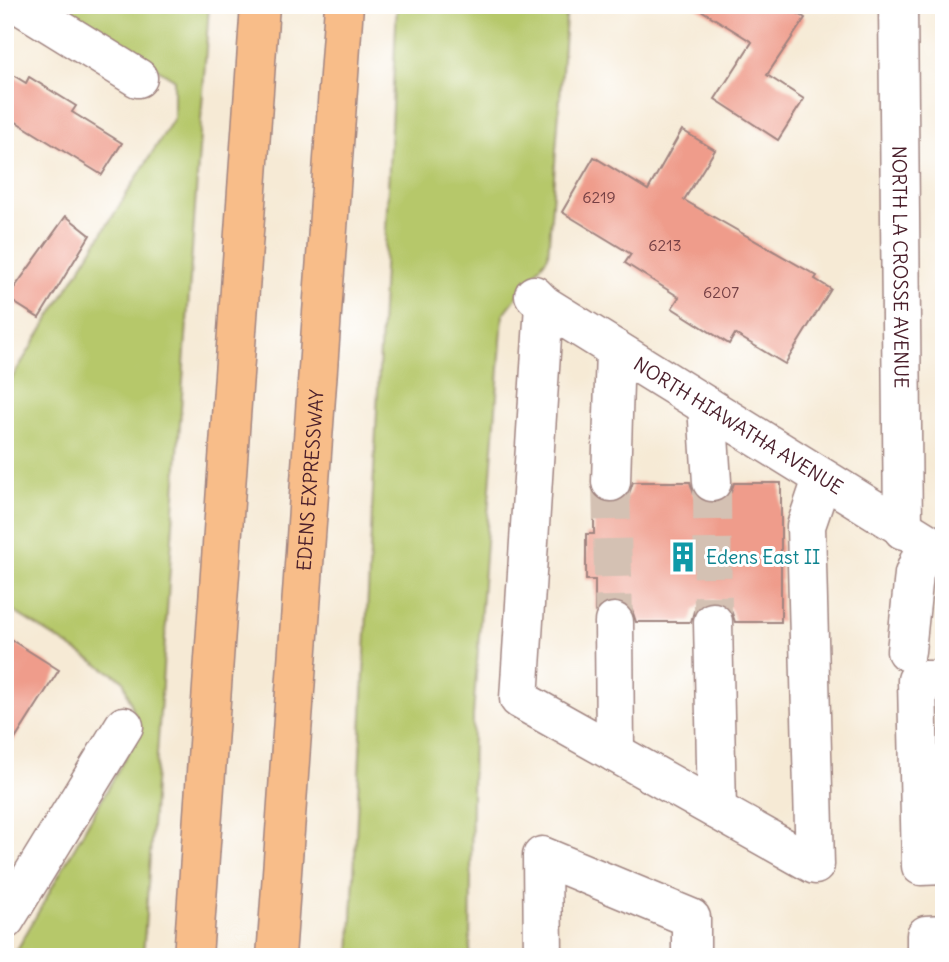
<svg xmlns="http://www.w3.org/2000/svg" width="949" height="962" viewBox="0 0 949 962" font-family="Delius,sans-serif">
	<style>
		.green { fill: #b6c86b; stroke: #80744b; stroke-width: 2 }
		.building { fill: #ef9c8b }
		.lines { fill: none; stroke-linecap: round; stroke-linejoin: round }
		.minor-tunnel { stroke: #d4c1b3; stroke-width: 38; stroke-dasharray: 38 19; stroke-linecap: butt }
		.minor-casing { stroke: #a08480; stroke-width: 41 }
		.highway-casing { stroke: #a08480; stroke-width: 41 }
		.minor { stroke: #fff; stroke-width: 38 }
		.highway { stroke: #f8bd89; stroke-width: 38 }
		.labels { text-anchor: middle; stroke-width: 6; stroke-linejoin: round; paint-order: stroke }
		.number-label { font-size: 16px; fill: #733e43 }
		.street-label { font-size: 19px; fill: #4a1f2b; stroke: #fff }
		.culture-label { font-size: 19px; fill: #0d838f; stroke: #fff; text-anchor: start }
	</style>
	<rect width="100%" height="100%" fill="#fff"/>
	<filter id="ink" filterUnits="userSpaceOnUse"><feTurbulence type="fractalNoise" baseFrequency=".0143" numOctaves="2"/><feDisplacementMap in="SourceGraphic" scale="14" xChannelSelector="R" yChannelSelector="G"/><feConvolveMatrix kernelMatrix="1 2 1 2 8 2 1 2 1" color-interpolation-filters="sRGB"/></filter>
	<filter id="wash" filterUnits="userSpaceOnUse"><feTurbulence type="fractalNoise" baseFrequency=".00686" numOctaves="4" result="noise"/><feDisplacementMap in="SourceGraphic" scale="28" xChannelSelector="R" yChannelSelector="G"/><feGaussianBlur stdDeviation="1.57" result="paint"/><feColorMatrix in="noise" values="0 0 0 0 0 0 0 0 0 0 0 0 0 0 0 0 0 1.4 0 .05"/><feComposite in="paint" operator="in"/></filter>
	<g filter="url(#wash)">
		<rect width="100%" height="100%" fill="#f6ead5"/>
		<path class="green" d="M53 5H209L143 957H13L140 731 123 680 5 606V389L174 118V79Z
			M397 5H567L548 256 503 315 473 716 470 957H350Z"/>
		<g id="blocks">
			<path class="building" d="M693 5H785L805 18 767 75 804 99 778 140 715 99 752 42Z
				M5 70 26 83 29 77 76 106 72 112 122 143 102 175 5 115Z
				M682 130 715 150 684 200 817 276 815 279 831 289 785 364 735 334 729 344 672 308 679 297 625 263 631 254 562 212 594 157 648 190Z
				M66 216 90 235 39 318 7 298Z
				M633 482H690L694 495 703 502 713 504 725 500 731 492 734 483H781V622H735L731 610 724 603 713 600 701 604 694 611 691 622H636L632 610 625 603 615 600 604 603 595 611V580H586V534H594V495L600 501 610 504 621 502 629 494Z
				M5 636 59 670 5 755Z"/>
		</g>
	</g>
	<g filter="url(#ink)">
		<use href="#blocks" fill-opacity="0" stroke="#a08480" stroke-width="2"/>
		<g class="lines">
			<path class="minor-tunnel" d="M611 482 614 622
				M712 482 713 622"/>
			<g class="minor-casing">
				<g id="minor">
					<path d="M20 5 138 78"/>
					<path id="s1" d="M898 5 903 530"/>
					<path id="s2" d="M534 295 544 305 944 553"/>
					<path d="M544 305 519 699 815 865 806 526 822 479"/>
					<path d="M707 406 712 482"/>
					<path d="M611 482 615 349"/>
					<path d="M614 622 615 753"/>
					<path d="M713 622 717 810"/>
					<path d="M906 651 914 574 926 543"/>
					<path d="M944 680H917L921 866 944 865"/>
					<path d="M5 920 124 726"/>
					<path d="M543 957 542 856 691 918V957"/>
					<path d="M926 957V935L944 934"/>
				</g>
			</g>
			<g class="highway-casing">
				<g id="highway">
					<path d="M193 957 260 5"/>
					<path id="s3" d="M276 957 344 5"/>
				</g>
			</g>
			<use href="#minor" class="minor"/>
			<use href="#highway" class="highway"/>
		</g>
	</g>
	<defs>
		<g id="building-bare" transform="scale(2.415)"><path d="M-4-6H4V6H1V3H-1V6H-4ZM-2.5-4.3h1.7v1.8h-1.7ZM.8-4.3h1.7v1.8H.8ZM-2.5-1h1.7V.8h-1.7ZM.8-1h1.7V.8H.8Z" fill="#0f9aa8" stroke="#fff" stroke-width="2.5" paint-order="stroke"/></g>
	</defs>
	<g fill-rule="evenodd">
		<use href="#building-bare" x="683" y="557"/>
	</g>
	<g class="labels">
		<g class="number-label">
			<text x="599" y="203">6219</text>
			<text x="665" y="251">6213</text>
			<text x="721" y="298">6207</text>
		</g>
		<g class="street-label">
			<text dy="7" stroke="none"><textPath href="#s1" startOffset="262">NORTH LA CROSSE AVENUE</textPath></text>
			<text dy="7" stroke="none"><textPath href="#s2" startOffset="243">NORTH HIAWATHA AVENUE</textPath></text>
			<text dy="7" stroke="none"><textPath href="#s3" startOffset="478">EDENS EXPRESSWAY</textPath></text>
		</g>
		<g class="culture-label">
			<text x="706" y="564">Edens East II</text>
		</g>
	</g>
	<rect width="949" height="962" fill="none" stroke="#fff" stroke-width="28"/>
</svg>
